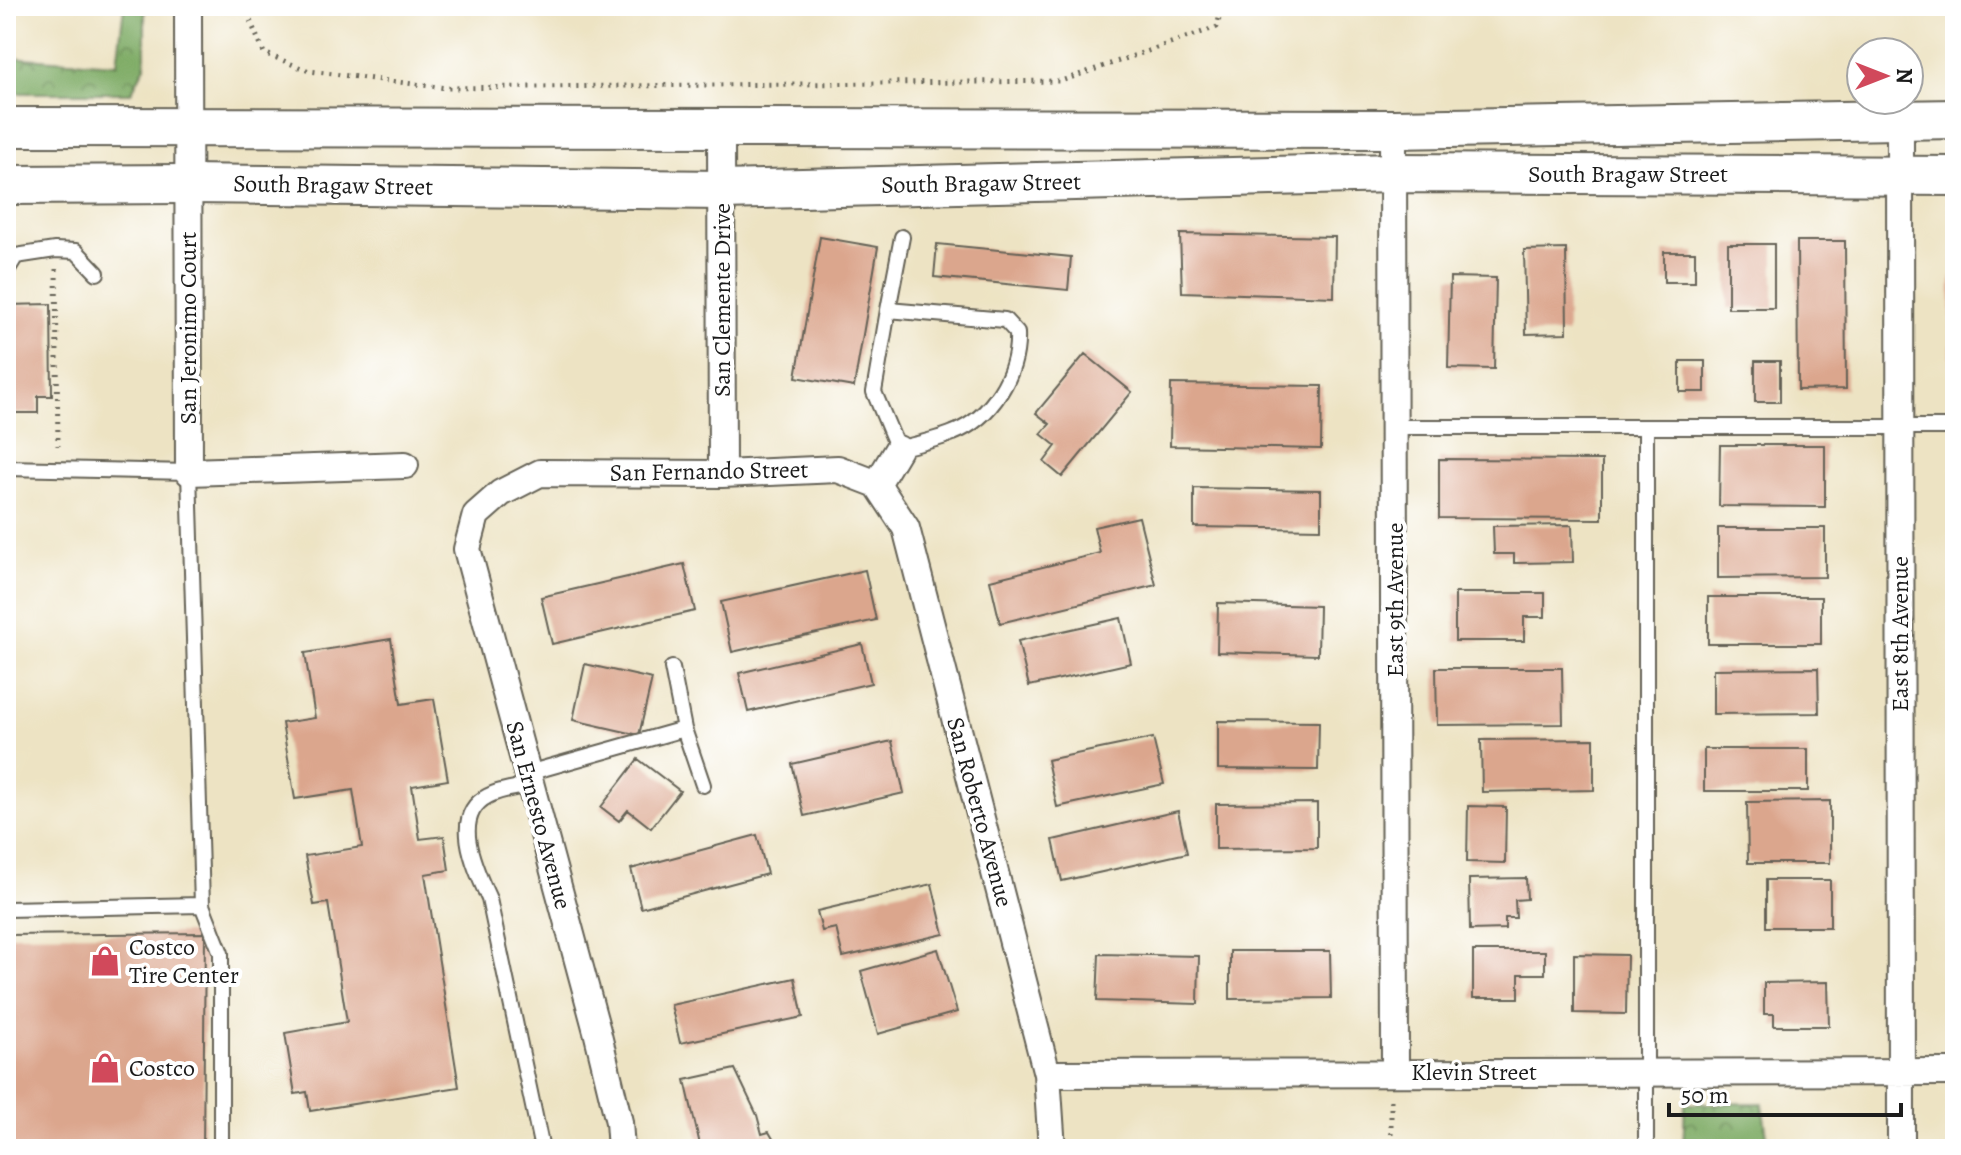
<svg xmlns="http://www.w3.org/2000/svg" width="1961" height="1155" viewBox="0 0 1961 1155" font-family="Alegreya,serif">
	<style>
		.forest { fill: url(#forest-crowns); stroke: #4e6441; stroke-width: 2 }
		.building { fill: #dba68d }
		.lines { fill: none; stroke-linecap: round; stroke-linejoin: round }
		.service-casing { stroke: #656256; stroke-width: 18 }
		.minor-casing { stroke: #656256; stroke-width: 30 }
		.secondary-casing { stroke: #656256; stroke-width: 42 }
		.path { stroke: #656256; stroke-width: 5; stroke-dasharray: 2 6; stroke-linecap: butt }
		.service { stroke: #fff; stroke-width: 14 }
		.minor { stroke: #fff; stroke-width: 26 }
		.secondary { stroke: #fff; stroke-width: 38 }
		.labels { text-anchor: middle; stroke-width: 8; stroke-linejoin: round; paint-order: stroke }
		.street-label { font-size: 24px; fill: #1c1c1c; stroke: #fff }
		.poi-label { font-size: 24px; fill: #1c1c1c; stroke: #fff; text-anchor: start }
	</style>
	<defs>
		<pattern id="forest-crowns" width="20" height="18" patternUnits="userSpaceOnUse" patternTransform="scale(2)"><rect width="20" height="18" fill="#7fac66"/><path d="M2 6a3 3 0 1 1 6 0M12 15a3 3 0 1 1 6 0" fill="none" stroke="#678b53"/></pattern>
	</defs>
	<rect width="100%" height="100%" fill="#fff"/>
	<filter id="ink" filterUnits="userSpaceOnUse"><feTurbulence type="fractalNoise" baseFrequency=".0125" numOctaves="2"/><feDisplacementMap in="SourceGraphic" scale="16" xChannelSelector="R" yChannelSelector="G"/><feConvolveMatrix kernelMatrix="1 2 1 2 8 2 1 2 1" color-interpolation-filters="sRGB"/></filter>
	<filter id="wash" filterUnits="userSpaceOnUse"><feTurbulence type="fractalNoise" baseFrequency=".006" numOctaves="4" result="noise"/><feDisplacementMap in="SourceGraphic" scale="32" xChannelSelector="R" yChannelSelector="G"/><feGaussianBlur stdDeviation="1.8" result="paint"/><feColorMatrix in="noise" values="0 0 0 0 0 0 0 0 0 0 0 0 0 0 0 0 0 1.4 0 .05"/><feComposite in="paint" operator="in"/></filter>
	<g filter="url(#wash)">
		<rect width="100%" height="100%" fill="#ede3c3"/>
		<path class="forest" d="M124 6H145V66L131 93H6V57L117 64Z
			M1762 1103 1769 1149H1683L1685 1104Z"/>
		<g id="blocks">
			<path class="building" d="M1180 234 1335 237 1334 297 1182 292Z
				M820 237 878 247 854 387 796 377Z
				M1797 241H1845L1846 389 1798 390Z
				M937 244 1071 257 1068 290 934 277Z
				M1728 244H1774V308H1728Z
				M1566 249 1567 333 1526 334 1524 250Z
				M1664 252H1695V282H1664Z
				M1951 276H1955V389H1950Z
				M1450 277 1496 278 1494 369 1448 368Z
				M51 304 52 396H38V413H6V305Z
				M1085 354 1132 392 1062 477 1044 462 1056 446 1041 434 1050 424 1036 413Z
				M1680 361H1705V392H1680Z
				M1755 361H1780V402H1755Z
				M1171 384 1322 386 1321 449 1170 446Z
				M1720 445H1825V507L1719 506Z
				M1439 459 1602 460V519L1439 518Z
				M1194 488 1321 490V529L1194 527Z
				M1139 517 1156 585 1000 623 990 580 1100 553 1094 527Z
				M1572 525 1573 562 1514 563V554H1494L1493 526Z
				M1718 528H1825V577L1718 578Z
				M684 564 695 611 552 644 541 597Z
				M865 570 876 620 732 652 721 602Z
				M1455 593H1545V617H1524V641H1455Z
				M1708 597H1821V644H1708Z
				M1218 603 1319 606 1318 655 1217 652Z
				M1121 618 1131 663 1029 686 1018 641Z
				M391 639 401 704 434 699 448 780 412 786 420 839 444 836 449 870 425 874 459 1087 310 1111 307 1092 295 1094 285 1033 347 1022 328 903 314 905 305 856 362 847 353 790 295 799 282 723 315 718 305 653Z
				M862 644 871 683 748 712 739 673Z
				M585 664 652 679 639 735 573 720Z
				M1436 668H1562L1563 724 1437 725Z
				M1818 668 1819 713 1713 714V669Z
				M1218 721 1319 722 1318 770 1218 769Z
				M1153 738 1164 784 1057 807 1047 760Z
				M1594 739V790L1482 792 1481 740Z
				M892 741 904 793 804 816 792 764Z
				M1704 749H1808V791H1704Z
				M638 759 680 791 651 828 628 810 619 821 601 807Z
				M1830 801V863H1748L1747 802Z
				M1317 803V848L1216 849V804Z
				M1468 806 1506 807 1505 863 1467 862Z
				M1178 811 1187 853 1062 881 1053 840Z
				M757 835 767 874 641 908 631 869Z
				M1526 878 1527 899 1515 900 1516 918H1505V929L1470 930 1469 879Z
				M1766 880H1830V927H1766Z
				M932 884 944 934 843 957 836 928 822 931 817 911Z
				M205 933 203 1149H6V935Z
				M938 949 957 1012 878 1034 861 971Z
				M1230 951H1330L1331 998 1230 999Z
				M1473 951H1545V974H1519V998H1473Z
				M1099 954 1199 956 1198 1004 1097 1001Z
				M1574 954 1627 955 1626 1014 1574 1013Z
				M795 978 803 1017 680 1043 671 1005Z
				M1828 982 1829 1026H1774V1014H1764V983Z
				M735 1069 757 1115 762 1134 769 1132 779 1149H701L685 1080Z"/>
		</g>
	</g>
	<g filter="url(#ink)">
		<use href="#blocks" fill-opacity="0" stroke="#656256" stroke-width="2"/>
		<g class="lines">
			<g class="service-casing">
				<path id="service" d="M6 272 16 256 55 250 76 251 97 273
					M888 310 1005 320 1017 333C1019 373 992 418 953 433 936 440 916 444 898 449L874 392Z
					M888 310 902 237
					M1394 427H1955
					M6 468 189 472 202 905 221 953V1149
					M672 668 684 729
					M528 773 684 729 703 785
					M531 785C517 788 500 789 488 796 449 816 476 870 489 899L542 1149
					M6 909 202 905
					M1646 1149V427"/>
			</g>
			<g class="minor-casing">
				<path id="minor" d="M188 6 189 472 405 465
					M1900 119 1901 1149
					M721 127 722 474
					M1393 129 1395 1071
					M877 484 906 528 1047 1074 1052 1149
					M1047 1074 1955 1072
					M621 1149 619 1122 597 1031 467 549 476 515 501 493 540 473 722 474 838 469 877 484 898 449"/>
			</g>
			<g class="secondary-casing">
				<path id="secondary" d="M6 127 1393 129 1955 119
					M6 185 187 184 722 190 1394 173 1955 176"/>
			</g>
			<path class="path" d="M244 6 264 53 309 71 446 88 1061 81 1217 27 1222 6
				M56 269 58 446
				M1391 1100V1149"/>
			<use href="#service" class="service"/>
			<use href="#minor" class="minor"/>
			<use href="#secondary" class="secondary"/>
		</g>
	</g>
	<defs>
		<g id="shop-bare" transform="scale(2.4)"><path d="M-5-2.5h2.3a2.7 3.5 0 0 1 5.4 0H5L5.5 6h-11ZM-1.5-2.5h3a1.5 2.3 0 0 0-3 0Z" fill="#d1495b" stroke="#fff" stroke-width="2.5" paint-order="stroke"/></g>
	</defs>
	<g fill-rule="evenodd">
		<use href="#shop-bare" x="105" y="961"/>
		<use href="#shop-bare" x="105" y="1068"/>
	</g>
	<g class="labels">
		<g class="street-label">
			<text x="1628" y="182">South Bragaw Street</text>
			<text transform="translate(981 183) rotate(-1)" y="8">South Bragaw Street</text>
			<text transform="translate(333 185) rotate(1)" y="8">South Bragaw Street</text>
			<text transform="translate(722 300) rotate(-90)" y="8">San Clemente Drive</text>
			<text transform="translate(188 328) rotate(-90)" y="8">San Jeronimo Court</text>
			<text transform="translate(709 471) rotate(-1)" y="8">San Fernando Street</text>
			<text transform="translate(1395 600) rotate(-90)" y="8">East 9th Avenue</text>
			<text transform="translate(1900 634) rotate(-90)" y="8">East 8th Avenue</text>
			<text transform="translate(980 812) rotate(75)" y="8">San Roberto Avenue</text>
			<text transform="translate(539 815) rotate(75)" y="8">San Ernesto Avenue</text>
			<text x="1474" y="1080">Klevin Street</text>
		</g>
		<g class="poi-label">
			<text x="129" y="955">Costco<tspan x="129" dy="28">Tire Center</tspan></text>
			<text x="129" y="1076">Costco</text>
		</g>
	</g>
	<rect width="1961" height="1155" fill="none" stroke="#fff" stroke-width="32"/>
	<g transform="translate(1885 76) rotate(90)"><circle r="38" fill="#ffffff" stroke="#a4a4a4" stroke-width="2"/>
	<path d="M0-6L14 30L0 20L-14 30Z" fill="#d1495b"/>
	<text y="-12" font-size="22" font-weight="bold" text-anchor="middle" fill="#1c1c1c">N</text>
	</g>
	<path d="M1669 1103v12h232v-12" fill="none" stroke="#1c1c1c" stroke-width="4"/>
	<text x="1681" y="1103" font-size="24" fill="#1c1c1c" stroke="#ffffff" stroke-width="6" paint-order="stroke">50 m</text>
</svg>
